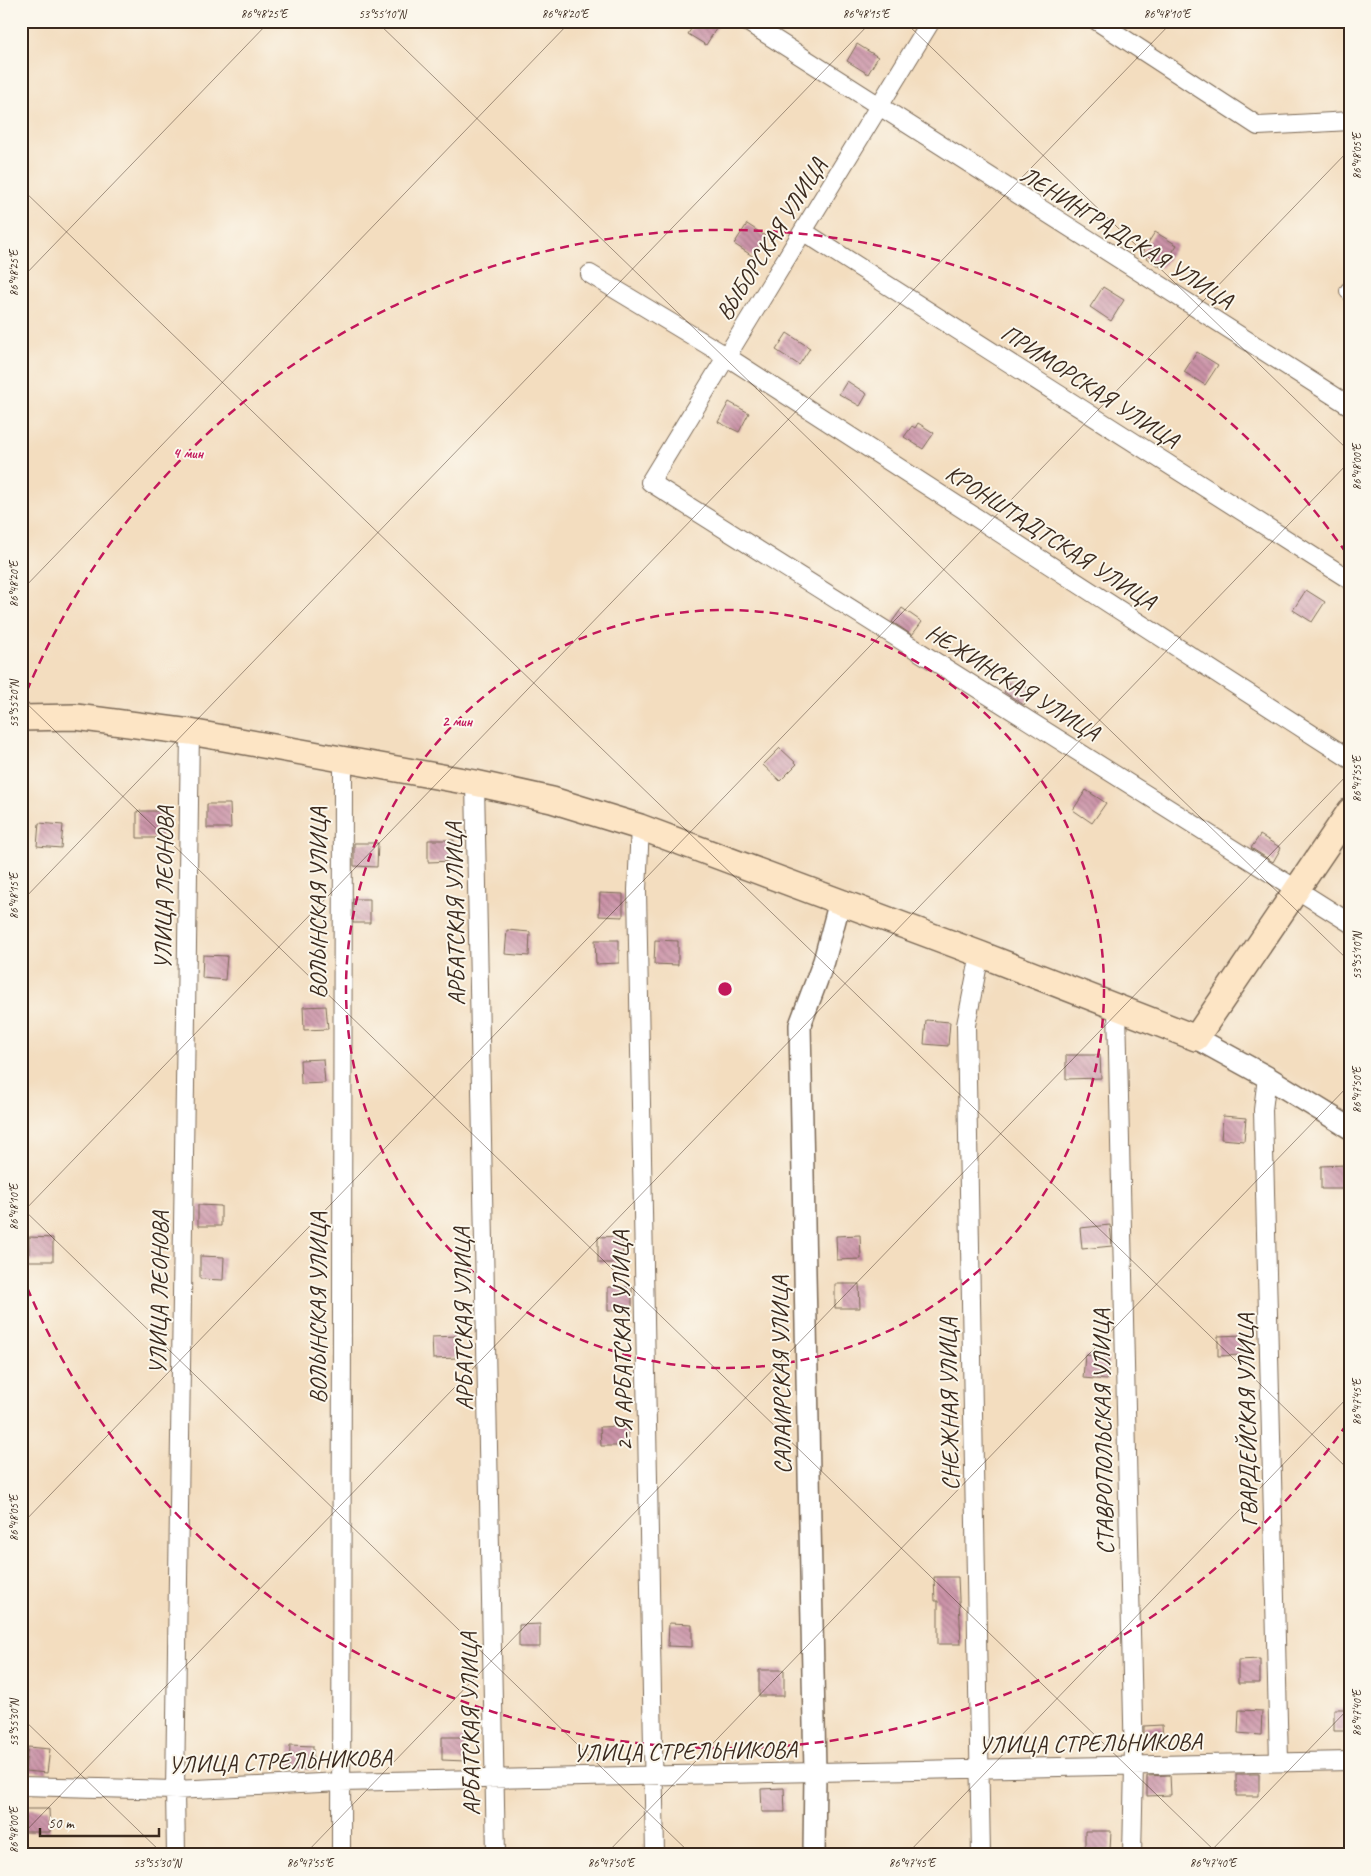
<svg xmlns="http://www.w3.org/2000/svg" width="1371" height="1876" viewBox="0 0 1371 1876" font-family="Caveat,sans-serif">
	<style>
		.building { fill: url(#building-back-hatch) }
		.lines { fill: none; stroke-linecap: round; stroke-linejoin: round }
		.minor-casing { stroke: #7b6956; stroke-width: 20 }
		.tertiary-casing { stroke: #7b6956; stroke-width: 24 }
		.secondary-casing { stroke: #7b6956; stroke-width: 28 }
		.minor { stroke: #fff; stroke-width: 18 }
		.tertiary { stroke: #fff; stroke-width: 21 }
		.secondary { stroke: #fde5c5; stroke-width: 25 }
		.ticks { fill: none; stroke: #3b2a1e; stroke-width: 1; stroke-opacity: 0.45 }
		.ring { fill: none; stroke: #c2185b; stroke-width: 2.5; stroke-dasharray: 9 6 }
		.labels { text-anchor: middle; stroke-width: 4; stroke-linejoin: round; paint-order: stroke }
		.street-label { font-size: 24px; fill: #3b2a1e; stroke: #fbf7ec }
		.centre { fill: #c2185b; stroke: #fbf7ec; stroke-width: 2.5 }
		.ring-label { font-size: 15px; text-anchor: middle; font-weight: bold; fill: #c2185b; stroke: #fbf7ec; stroke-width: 4; stroke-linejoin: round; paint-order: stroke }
		.neatline { fill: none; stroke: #3b2a1e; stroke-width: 2 }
		.ticks-label { font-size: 12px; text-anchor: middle; fill: #3b2a1e }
	</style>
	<defs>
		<pattern id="building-back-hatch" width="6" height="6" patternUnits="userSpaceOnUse" patternTransform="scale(1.25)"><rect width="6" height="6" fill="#cb93a8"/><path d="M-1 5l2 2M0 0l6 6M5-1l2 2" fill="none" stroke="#a67888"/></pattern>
	</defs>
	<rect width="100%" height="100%" fill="#fbf7ec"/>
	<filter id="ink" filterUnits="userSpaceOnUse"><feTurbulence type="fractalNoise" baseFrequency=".02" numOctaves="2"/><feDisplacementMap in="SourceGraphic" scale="10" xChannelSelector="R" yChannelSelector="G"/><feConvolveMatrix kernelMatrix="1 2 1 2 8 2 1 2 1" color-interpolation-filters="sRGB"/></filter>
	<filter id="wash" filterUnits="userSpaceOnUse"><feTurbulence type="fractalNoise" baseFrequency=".0096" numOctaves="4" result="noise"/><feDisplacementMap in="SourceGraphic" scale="20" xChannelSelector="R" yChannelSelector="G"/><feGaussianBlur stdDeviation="1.12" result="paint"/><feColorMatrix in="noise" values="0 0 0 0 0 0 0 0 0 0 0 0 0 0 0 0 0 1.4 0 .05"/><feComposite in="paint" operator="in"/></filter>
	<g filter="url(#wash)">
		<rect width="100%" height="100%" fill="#f3ddbf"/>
		<g id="blocks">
			<path class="building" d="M696 21H721L706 45 688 34Z
				M857 44 878 57 868 74 847 61Z
				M747 224 767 237 754 257 734 244Z
				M1155 232 1177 245 1162 268 1141 254Z
				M1103 287 1124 300 1111 321 1090 307Z
				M787 333 810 348 799 365 776 350Z
				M1197 352 1218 365 1205 385 1184 372Z
				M847 381 867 394 860 406 839 394Z
				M729 402 749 413 739 432 718 422Z
				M918 423 934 433 923 449 904 437 912 426 915 428Z
				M1306 590 1325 602 1312 622 1293 610Z
				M902 608 922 622 912 635 892 622Z
				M1013 678 1033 692 1024 705 1004 692Z
				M780 748 797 764 780 781 763 765Z
				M1086 790 1106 803 1092 823 1073 810Z
				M207 804H230L231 828H207Z
				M137 811H162L161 838H137Z
				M39 823 63 825 61 848 37 846Z
				M1260 835 1281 848 1273 862 1251 848Z
				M428 840H454V861L428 862Z
				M354 843H378L377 867 354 866Z
				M600 893 623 894V917L599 916Z
				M353 899H370V923H353Z
				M507 930 530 932 529 956 505 954Z
				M595 940H619V963L596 964Z
				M655 940 678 941V965L654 964Z
				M203 955 227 956 225 980 202 978Z
				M326 1006 328 1029 304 1030 303 1007Z
				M926 1020 950 1022 948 1046 924 1044Z
				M1066 1055H1100L1101 1078 1066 1079Z
				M323 1059 325 1083 301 1084 300 1060Z
				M1223 1116 1246 1118 1244 1141 1221 1139Z
				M1345 1165V1189H1321V1166Z
				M198 1205 221 1206V1226H198Z
				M1110 1225 1112 1246 1082 1249 1080 1228Z
				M860 1235 861 1259 837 1260 836 1236Z
				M622 1236 623 1263H598V1237Z
				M29 1237 53 1238V1261H29Z
				M200 1256 224 1257 223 1280 200 1279Z
				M835 1284H859L860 1308H835Z
				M608 1287H632V1310L608 1311Z
				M1243 1335 1244 1355 1218 1356V1336Z
				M456 1336 457 1358 433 1359 432 1337Z
				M1085 1355 1109 1357 1107 1380 1083 1378Z
				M628 1426V1446H601L600 1427Z
				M934 1577H958L961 1644H938V1601H935Z
				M669 1623 692 1624V1647L668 1646Z
				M540 1624V1647H519V1625Z
				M1260 1659V1683H1238V1660Z
				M759 1670H784V1696H759Z
				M1334 1709H1350V1731H1334Z
				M1239 1710 1262 1711 1261 1735 1238 1733Z
				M1162 1725 1163 1743 1144 1744V1726Z
				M442 1737H465V1761L442 1760Z
				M290 1745 313 1746V1770L289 1769Z
				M28 1747 50 1749 47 1773 25 1771Z
				M1236 1774H1259V1796H1236Z
				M1170 1775 1171 1795 1147 1796V1776Z
				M784 1788 785 1812H762L761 1789Z
				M25 1809H49L50 1832H25Z
				M1085 1831H1111L1110 1850H1085Z"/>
		</g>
	</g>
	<g filter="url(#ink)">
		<use href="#blocks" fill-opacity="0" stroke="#7b6956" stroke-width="1"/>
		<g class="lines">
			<g class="minor-casing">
				<path id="minor" d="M746 21 1350 406
					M931 21 650 482 1350 923
					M1097 21 1258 126 1350 121
					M804 232 1350 580
					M590 274 726 356 1350 759
					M1349 291H1350
					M475 783 496 1855
					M640 827 637 890 655 1855
					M980 954 966 1025 981 1855
					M1117 1008 1134 1765 1132 1855
					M1267 1077 1263 1110 1279 1762
					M21 1786 175 1790 341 1782 1350 1761
					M176 1855 175 1790 190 732
					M341 1855 343 760"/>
			</g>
			<g class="tertiary-casing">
				<path id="tertiary" d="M1196 1038 1267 1077 1350 1128
					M814 1855 815 1772 800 1025 824 961 840 901"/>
			</g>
			<g class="secondary-casing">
				<path id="secondary" d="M21 718 76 717 190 732 475 783 552 800 640 827 980 954 1196 1038 1350 811"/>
			</g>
			<use href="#minor" class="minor"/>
			<use href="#tertiary" class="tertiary"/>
			<use href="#secondary" class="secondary"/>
		</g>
	</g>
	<path class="ticks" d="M376 21 1350 962M904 21 1350 452M21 188 1350 1471M21 279 270 21M21 591 571 21M21 698 1219 1855M21 902 872 21M21 1207 692 1855M21 1214 1173 21M21 1525 1350 149M21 1717 164 1855M21 1836 1350 461M304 1855 1350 772M605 1855 1350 1084M906 1855 1350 1395M1207 1855 1350 1707"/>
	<g class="ring">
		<circle cx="725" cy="989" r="379"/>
		<path d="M1347 1424A759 759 0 0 1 21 1273M21 705A759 759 0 0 1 1347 554"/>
	</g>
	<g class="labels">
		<g class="street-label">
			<text transform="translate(1127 237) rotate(32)" y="8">ЛЕНИНГРАДСКАЯ УЛИЦА</text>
			<text transform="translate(771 239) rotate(-58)" y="8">ВЫБОРСКАЯ УЛИЦА</text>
			<text transform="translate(1090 386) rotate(33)" y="8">ПРИМОРСКАЯ УЛИЦА</text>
			<text transform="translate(1051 537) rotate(33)" y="8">КРОНШТАДТСКАЯ УЛИЦА</text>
			<text transform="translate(1013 682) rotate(32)" y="8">НЕЖИНСКАЯ УЛИЦА</text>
			<text transform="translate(164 888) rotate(-89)" y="8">УЛИЦА ЛЕОНОВА</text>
			<text transform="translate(318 903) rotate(-90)" y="8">ВОЛЫНСКАЯ УЛИЦА</text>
			<text transform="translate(455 914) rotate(-91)" y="8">АРБАТСКАЯ УЛИЦА</text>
			<text transform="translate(159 1293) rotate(-89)" y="8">УЛИЦА ЛЕОНОВА</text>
			<text transform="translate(318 1308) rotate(-90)" y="8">ВОЛЫНСКАЯ УЛИЦА</text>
			<text transform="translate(463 1319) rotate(-91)" y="8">АРБАТСКАЯ УЛИЦА</text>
			<text transform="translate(622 1341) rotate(-91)" y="8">2-Я АРБАТСКАЯ УЛИЦА</text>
			<text transform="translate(781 1375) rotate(-91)" y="8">САЛАИРСКАЯ УЛИЦА</text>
			<text transform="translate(949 1404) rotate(-91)" y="8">СНЕЖНАЯ УЛИЦА</text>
			<text transform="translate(1247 1420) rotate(-91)" y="8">ГВАРДЕЙСКАЯ УЛИЦА</text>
			<text transform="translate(1103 1432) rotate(-91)" y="8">СТАВРОПОЛЬСКАЯ УЛИЦА</text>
			<text transform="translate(470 1724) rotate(-91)" y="8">АРБАТСКАЯ УЛИЦА</text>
			<text transform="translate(1090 1743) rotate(-1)" y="8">УЛИЦА СТРЕЛЬНИКОВА</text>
			<text transform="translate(685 1751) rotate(-1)" y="8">УЛИЦА СТРЕЛЬНИКОВА</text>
			<text transform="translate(280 1761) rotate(-2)" y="8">УЛИЦА СТРЕЛЬНИКОВА</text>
		</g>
	</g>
	<circle cx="725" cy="989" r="8" class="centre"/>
	<g class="ring-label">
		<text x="188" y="458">4 мин</text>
		<text x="457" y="726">2 мин</text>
	</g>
	<rect width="1371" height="1876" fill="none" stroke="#fbf7ec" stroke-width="55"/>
	<path d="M40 1828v8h119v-8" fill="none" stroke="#3b2a1e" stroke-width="2.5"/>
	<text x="48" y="1828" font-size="15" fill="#3b2a1e" stroke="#fbf7ec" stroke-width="4" paint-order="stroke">50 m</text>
	<rect x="28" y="28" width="1316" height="1820" class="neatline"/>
	<g class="ticks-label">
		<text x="264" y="18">86°48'25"E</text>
		<text x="382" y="18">53°55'10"N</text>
		<text x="565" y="18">86°48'20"E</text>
		<text x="866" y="18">86°48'15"E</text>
		<text x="1167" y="18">86°48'10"E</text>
		<text transform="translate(1357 156) rotate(-90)" y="4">86°48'05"E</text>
		<text transform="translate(14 273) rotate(-90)" y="4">86°48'25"E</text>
		<text transform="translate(1357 467) rotate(-90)" y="4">86°48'00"E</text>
		<text transform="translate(14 584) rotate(-90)" y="4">86°48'20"E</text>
		<text transform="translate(14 704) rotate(-90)" y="4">53°55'20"N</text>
		<text transform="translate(1357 779) rotate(-90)" y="4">86°47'55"E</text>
		<text transform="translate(14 896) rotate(-90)" y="4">86°48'15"E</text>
		<text transform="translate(1357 956) rotate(-90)" y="4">53°55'10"N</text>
		<text transform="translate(1357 1090) rotate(-90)" y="4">86°47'50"E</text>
		<text transform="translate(14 1207) rotate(-90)" y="4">86°48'10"E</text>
		<text transform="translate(1357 1402) rotate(-90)" y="4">86°47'45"E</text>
		<text transform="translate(14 1518) rotate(-90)" y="4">86°48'05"E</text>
		<text transform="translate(1357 1713) rotate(-90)" y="4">86°47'40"E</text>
		<text transform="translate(14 1723) rotate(-90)" y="4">53°55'30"N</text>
		<text transform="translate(14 1830) rotate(-90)" y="4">86°48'00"E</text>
		<text x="157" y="1867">53°55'30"N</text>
		<text x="310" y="1867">86°47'55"E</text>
		<text x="611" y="1867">86°47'50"E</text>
		<text x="912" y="1867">86°47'45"E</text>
		<text x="1213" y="1867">86°47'40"E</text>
	</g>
</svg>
